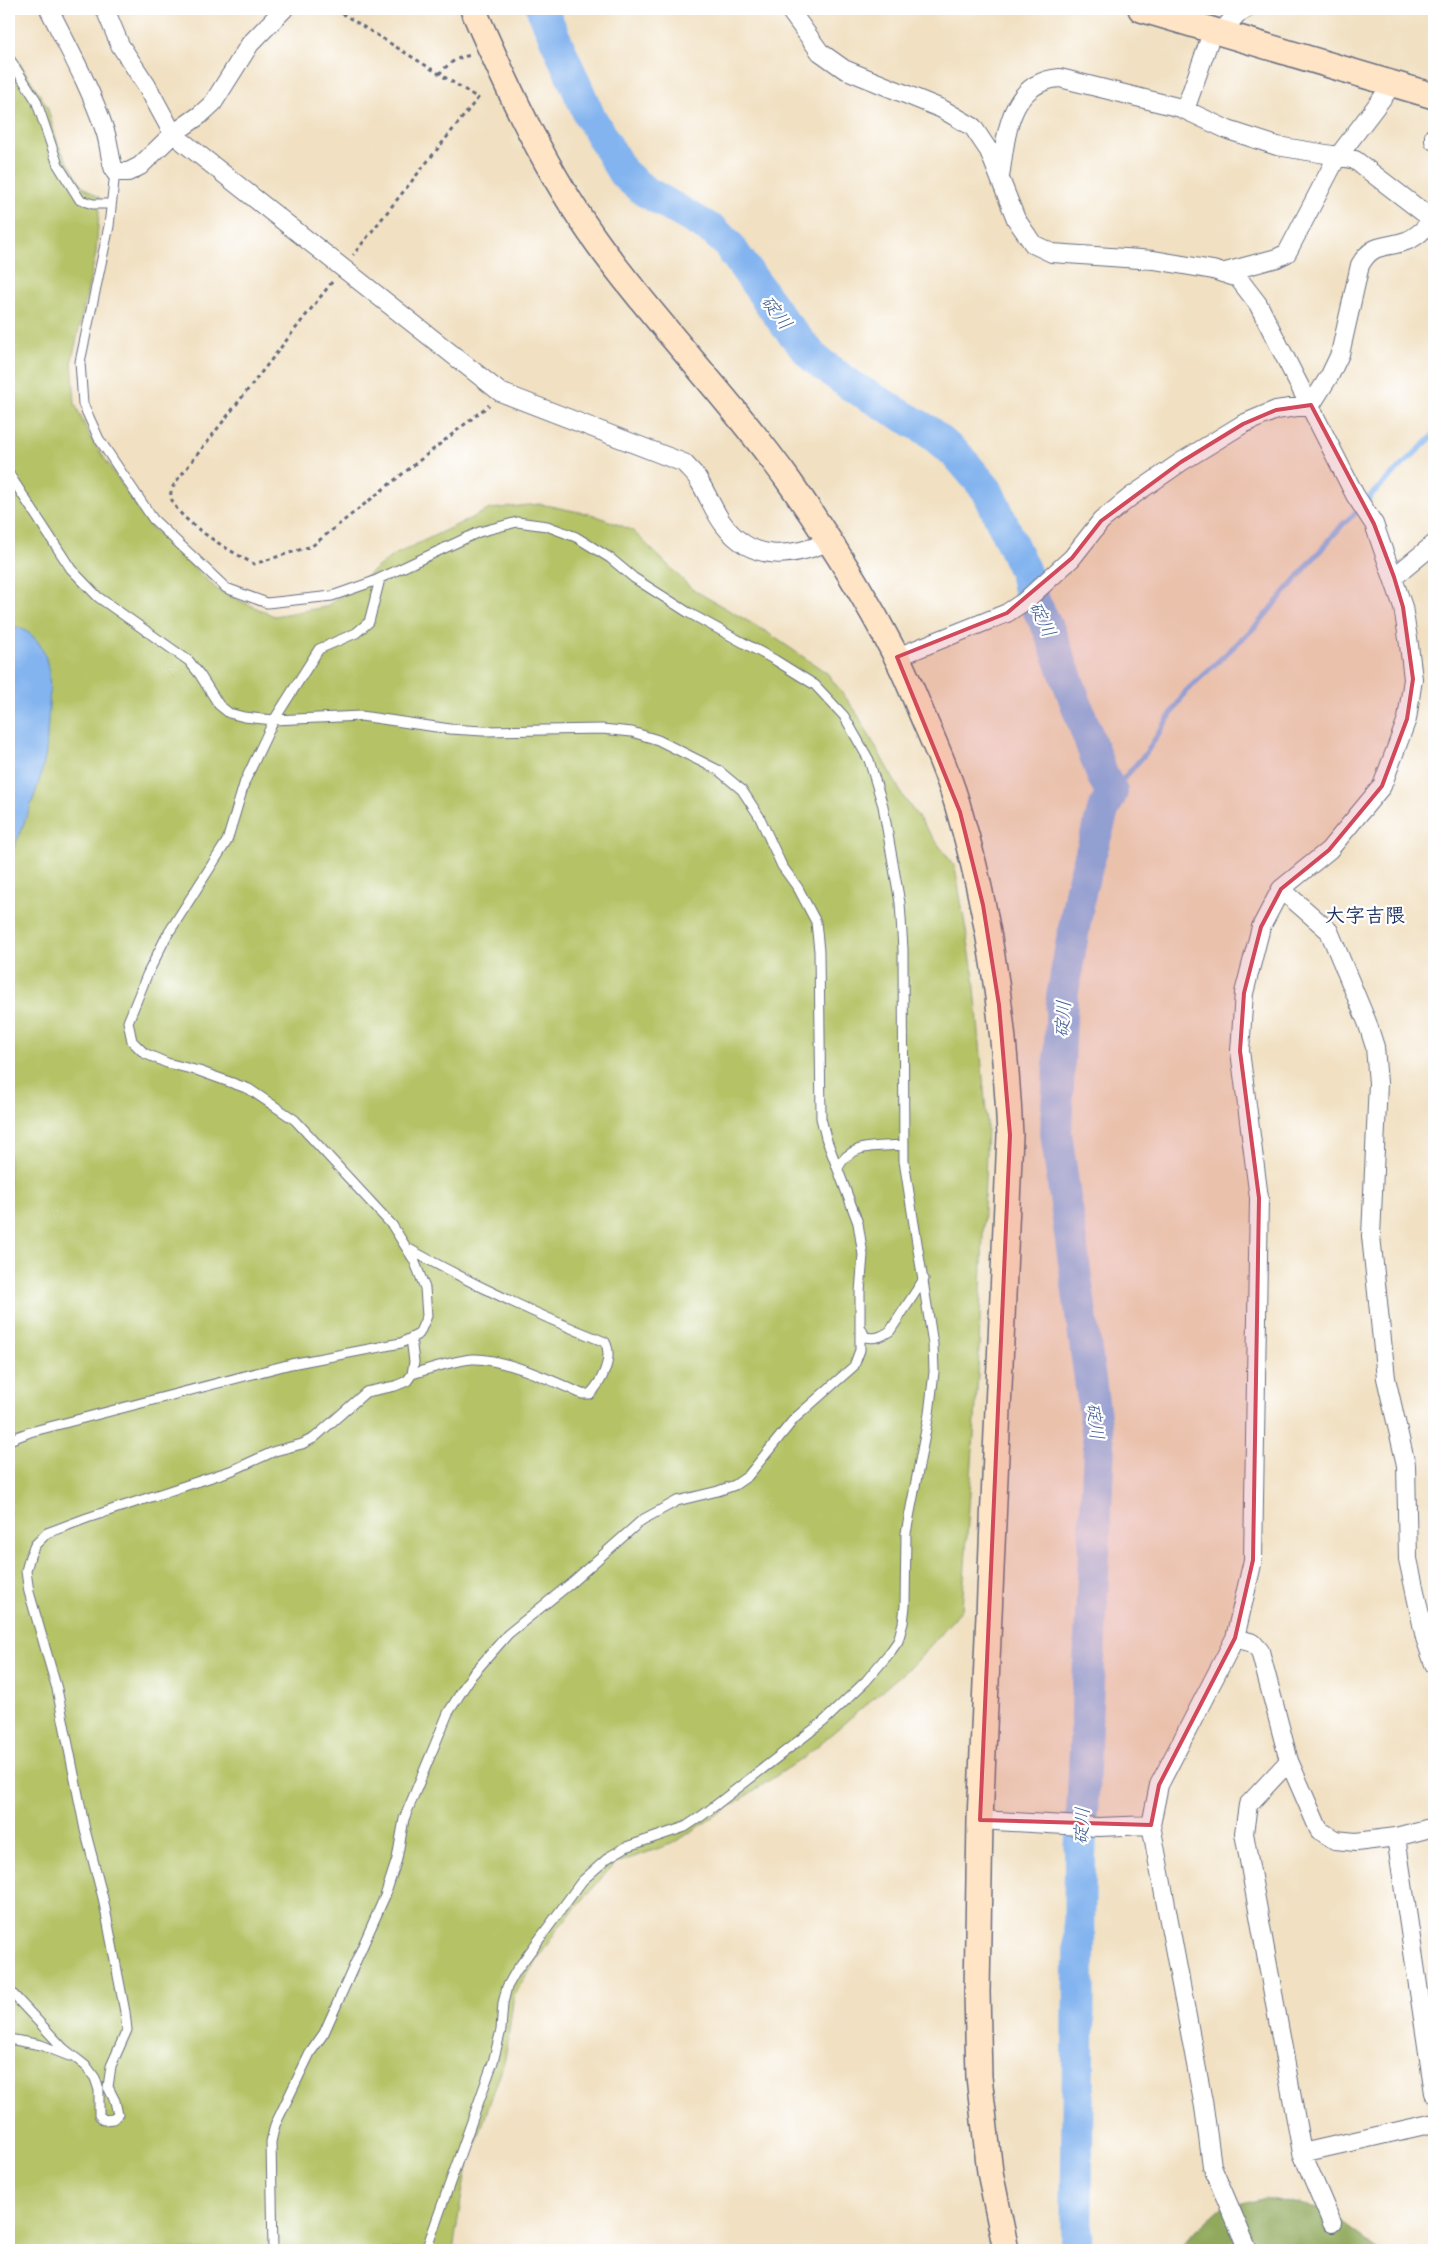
<svg xmlns="http://www.w3.org/2000/svg" width="1443" height="2259" viewBox="0 0 1443 2259" font-family="Mali,'Klee One',sans-serif">
	<style>
		.green { fill: #b5c366; stroke: #687962 }
		.forest { fill: #90a95b; stroke: #566c5c }
		.water { fill: #83b4ef; stroke: #4f72a6 }
		.lines { fill: none; stroke-linecap: round; stroke-linejoin: round }
		.stream { stroke: #83b4ef; stroke-width: 5.5 }
		.river { stroke: #83b4ef; stroke-width: 32 }
		.lane-casing { stroke: #666d81; stroke-width: 11 }
		.street-casing { stroke: #666d81; stroke-width: 20 }
		.secondary-casing { stroke: #666d81; stroke-width: 28 }
		.path { stroke: #666d81; stroke-width: 3; stroke-dasharray: 4 4; stroke-linecap: butt }
		.lane { stroke: #fff; stroke-width: 9 }
		.street { stroke: #fff; stroke-width: 18 }
		.secondary { stroke: #ffe4c6; stroke-width: 25 }
		.marked { fill: #d1495b; fill-opacity: 0.2; stroke: #d1495b; stroke-width: 4; stroke-linejoin: round }
		.labels { text-anchor: middle; stroke-width: 4.5; stroke-linejoin: round; paint-order: stroke }
		.water-label { font-size: 19px; font-style: italic; fill: #3f5e91; stroke: #fff }
		.quarter-label { font-size: 20px; font-weight: bold; fill: #1b2f5e; stroke: #fff }
	</style>
	<rect width="100%" height="100%" fill="#fff"/>
	<filter id="ink" filterUnits="userSpaceOnUse"><feTurbulence type="fractalNoise" baseFrequency=".02" numOctaves="2"/><feDisplacementMap in="SourceGraphic" scale="10" xChannelSelector="R" yChannelSelector="G"/><feConvolveMatrix kernelMatrix="1 2 1 2 8 2 1 2 1" color-interpolation-filters="sRGB"/></filter>
	<filter id="wash" filterUnits="userSpaceOnUse"><feTurbulence type="fractalNoise" baseFrequency=".0096" numOctaves="4" result="noise"/><feDisplacementMap in="SourceGraphic" scale="20" xChannelSelector="R" yChannelSelector="G"/><feGaussianBlur stdDeviation="1.12" result="paint"/><feColorMatrix in="noise" values="0 0 0 0 0 0 0 0 0 0 0 0 0 0 0 0 0 1.4 0 .05"/><feComposite in="paint" operator="in"/></filter>
	<g filter="url(#wash)">
		<rect width="100%" height="100%" fill="#f1e0c1"/>
		<path class="green" d="M9 47 47 106 58 145 82 186 100 198 96 253 72 360 75 404 90 437 150 526 219 591 274 616 326 607 392 556 490 509 540 504 594 515 632 530 692 589 765 631 827 673 855 710 904 798 955 867 974 977 987 1123 978 1375 962 1609 917 1661 802 1759 674 1843 614 1864 558 1928 514 1995 505 2059 465 2176 453 2250H9Z"/>
		<path class="forest" d="M1266 2197 1323 2209 1379 2250H1175L1222 2208Z"/>
		<path class="water" d="M9 625C55 634 51 683 48 720 47 732 47 746 45 758 38 793 22 827 9 860Z"/>
		<g class="lines">
			<path class="stream" d="M1112 792 1146 753 1186 691 1256 626 1343 524 1367 503 1370 496 1434 435"/>
			<path class="river" d="M542 9 589 115 623 173 643 190 714 231 727 243 784 323 815 359 850 385 927 430 958 456 987 490 1025 572 1030 594 1049 630 1103 777 1112 792 1103 811 1081 888 1062 997 1056 1132 1099 1445 1080 1857 1076 2250"/>
		</g>
	</g>
	<g filter="url(#ink)">
		<g class="lines">
			<g class="lane-casing">
				<path id="lane" d="M9 58 36 100 58 165 80 200 93 204H111
					M115 172 109 226 80 362 83 404 99 439 153 519 226 588 267 603 332 596 372 582 479 532 517 522 547 526 576 537 610 558 634 578 689 613 775 660 815 685 844 716 869 760 883 806 900 903 903 949 904 1161 933 1344 934 1372 929 1414 906 1533 905 1606 903 1623 898 1641 891 1651 866 1681 823 1722 703 1815 685 1827 626 1847 609 1857 582 1881 516 1971 507 1987 503 2003 501 2030 493 2062 426 2250
					M9 474 71 569 98 597 189 661 200 675 219 705 229 713 244 717 274 720 361 716 450 729 483 731 602 729 632 732 658 740 718 770 742 790 759 816 782 866 798 888 816 922 819 951 821 1118 826 1138 858 1223 863 1255 860 1292V1350L854 1366 794 1419 748 1476 735 1485 718 1491 677 1501 642 1520 570 1584 508 1634 472 1675 448 1713 404 1819 397 1859 385 1896 324 2033 310 2053 275 2125 271 2142 273 2250
					M838 1168C850 1142 879 1147 903 1145
					M409 1249C472 1284 537 1315 605 1342 614 1358 601 1383 590 1394H582C556 1382 501 1357 472 1359 452 1361 432 1368 412 1374
					M861 1328 865 1337C875 1339 881 1337 890 1331L924 1279
					M9 1440 30 1432 291 1364 401 1343 419 1334 427 1316 425 1288 414 1260 392 1225 295 1120 249 1089 199 1071 167 1063 144 1053 132 1041 128 1022 147 975 166 937 227 841 245 781 274 720 319 649 356 633 369 622 380 579
					M9 1990 63 2048 87 2067 95 2078 99 2090V2115L104 2120 113 2119 118 2115 115 2101 108 2087 111 2066 127 2030 125 2012 103 1898 85 1830 57 1689 29 1592 26 1571 30 1556 35 1545 47 1533 87 1518 233 1470 275 1451 302 1444 314 1438 366 1392 395 1386 407 1381 412 1374 414 1362 411 1338
					M9 2039 41 2045 69 2056"/>
			</g>
			<g class="street-casing">
				<path id="street" d="M49 9C69 49 91 89 105 131 110 145 109 159 115 172H128L140 166 173 134 200 115 213 103 250 44 284 9
					M105 9 120 45 147 86 173 134 500 392 684 463C689 469 696 474 699 481 708 495 714 512 724 525 752 562 789 558 828 542
					M789 9 820 52 844 69 942 109 973 127 989 151 1016 219 1033 244 1052 253 1154 260 1213 270 1238 278 1258 304 1355 495 1374 524 1403 607 1409 645 1413 679 1407 719 1382 786 1329 850 1281 889 1261 927 1244 993 1240 1051 1259 1198 1253 1560 1235 1638 1159 1785 1151 1825 1204 2107 1212 2166 1248 2250
					M1221 32 1237 14 1246 9
					M1185 110 1213 30
					M1434 136V141
					M1000 177C1006 137 1008 82 1060 78L1181 108 1228 130 1277 146 1338 156 1355 160 1433 220
					M1222 273 1277 258 1287 253 1336 159 1393 84
					M1394 577 1434 544
					M897 657 1007 613 1025 601 1072 558 1101 521 1129 498 1181 462 1243 424 1276 410 1311 405 1330 375 1340 354 1360 265C1373 242 1384 249 1406 241 1418 237 1426 227 1434 219
					M1281 889 1329 931 1367 1022 1375 1047 1378 1083 1371 1236 1386 1378 1406 1465 1408 1559 1425 1638 1434 1664
					M1235 1638 1253 1643 1260 1651 1289 1761 1319 1830 1335 1840 1356 1842 1396 1837 1434 1827
					M1289 1761 1248 1805 1244 1833 1302 2153 1332 2223
					M980 1820 1098 1827 1151 1825
					M1396 1837 1434 2093
					M1302 2153 1434 2123"/>
			</g>
			<g class="secondary-casing">
				<path id="secondary" d="M473 9C509 91 546 172 599 245 658 326 730 399 788 480 827 535 864 594 895 654 907 676 916 701 926 724 939 753 952 783 960 814 991 918 1005 1027 1010 1135L980 1820 977 1992 979 2077 990 2172 1006 2250
					M1141 9 1434 96"/>
			</g>
			<path class="path" d="M335 9 478 98 353 255
				M439 74C449 63 457 57 472 55
				M332 282 175 483C172 488 170 492 171 497 176 521 234 553 254 564L312 546 489 405"/>
			<use href="#lane" class="lane"/>
			<use href="#street" class="street"/>
			<use href="#secondary" class="secondary"/>
		</g>
	</g>
	<path class="marked" d="M1311 405 1374 524 1394 577 1403 607 1413 679 1407 719 1382 786 1329 850 1281 889 1261 927 1244 993 1240 1051 1259 1198 1253 1560 1235 1638 1159 1785 1151 1825 980 1820 1010 1135 999 1005 983 905 960 812 897 657 1007 613 1072 558 1101 521 1181 462 1243 424 1276 410Z"/>
	<g class="labels">
		<g class="water-label">
			<text transform="translate(777 312) rotate(53)" y="7">碇川</text>
			<text transform="translate(1043 619) rotate(64)" y="7">碇川</text>
			<text transform="translate(1062 1019) rotate(-86)" y="7">碇川</text>
			<text transform="translate(1096 1421) rotate(83)" y="7">碇川</text>
			<text transform="translate(1081 1826) rotate(-87)" y="7">碇川</text>
		</g>
		<g class="quarter-label">
			<text x="1365" y="922">大字吉隈</text>
		</g>
	</g>
	<rect width="1443" height="2259" fill="none" stroke="#fff" stroke-width="30"/>
</svg>
